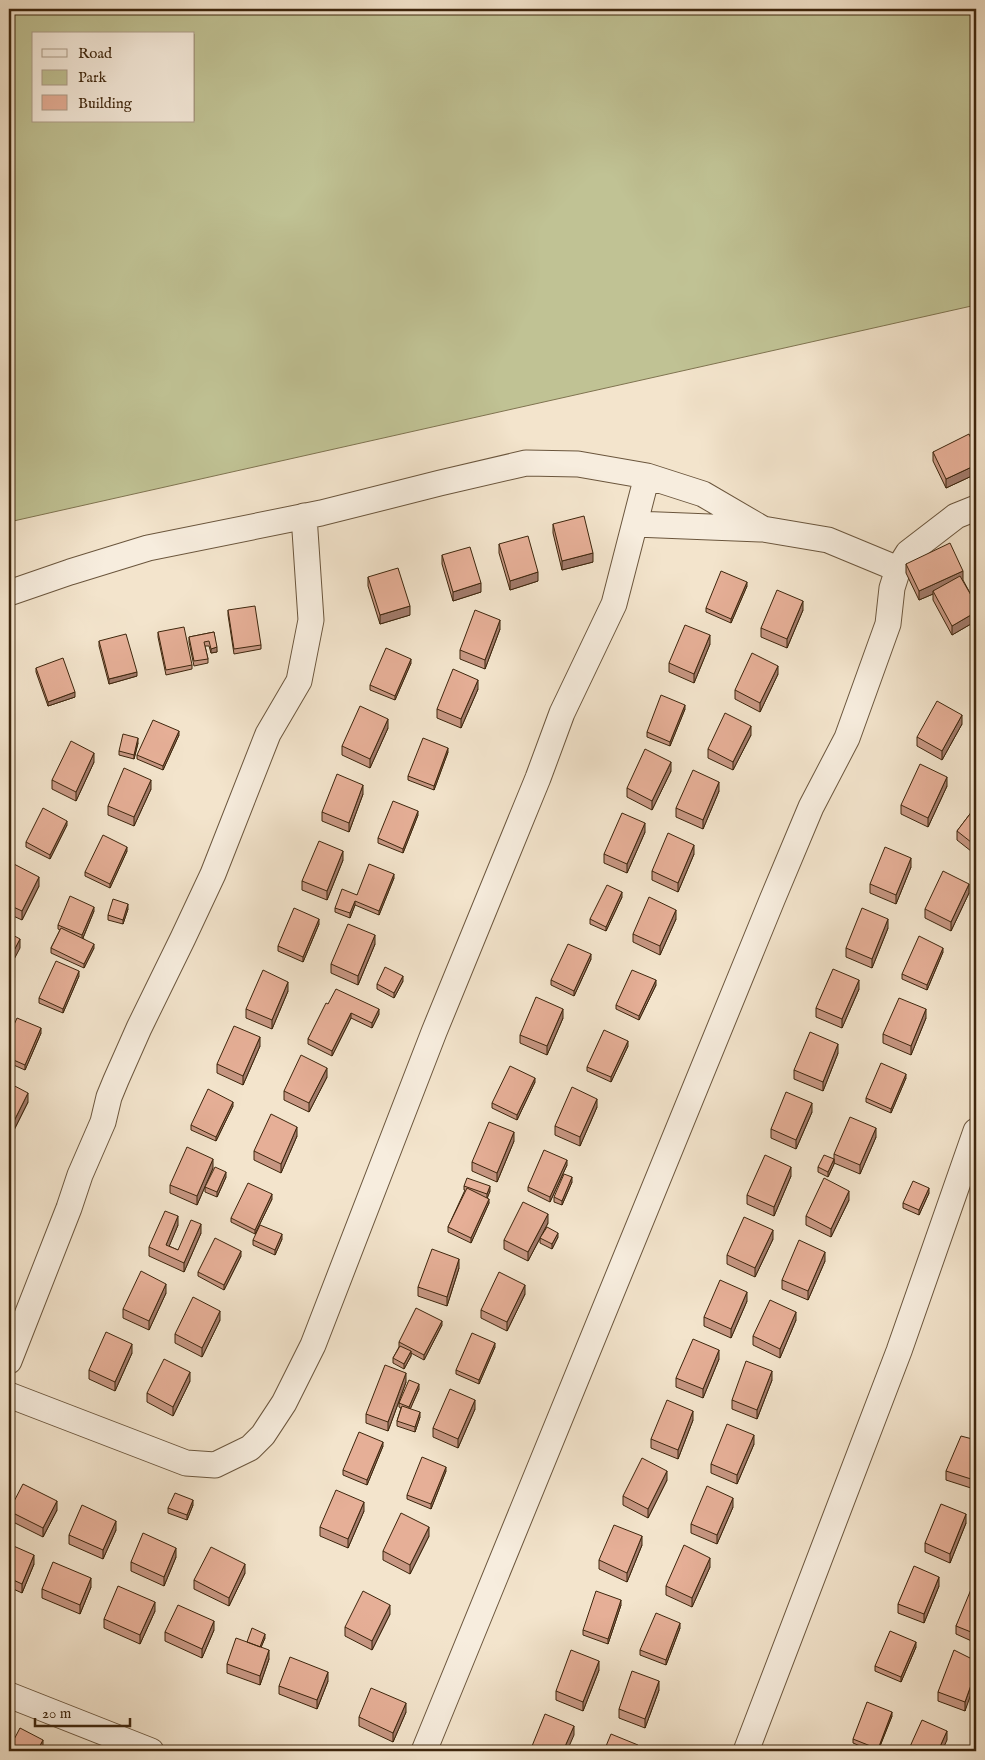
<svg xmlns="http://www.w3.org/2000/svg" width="985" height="1760" viewBox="0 0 985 1760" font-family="'IM FELL English',serif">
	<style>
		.green { fill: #c0c294; stroke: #7f7450; fill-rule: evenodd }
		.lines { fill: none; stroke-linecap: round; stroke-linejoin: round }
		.street-casing { stroke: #6b563d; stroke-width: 27 }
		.street { stroke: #f7edde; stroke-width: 25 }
		.wall { fill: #c69682; stroke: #3e260d }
		.shaded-wall { fill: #a17a6a; stroke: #3e260d }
		.building { fill: #e6af97; stroke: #3e260d }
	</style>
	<rect width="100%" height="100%" fill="#f3e4cc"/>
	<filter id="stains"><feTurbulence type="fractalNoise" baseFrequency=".004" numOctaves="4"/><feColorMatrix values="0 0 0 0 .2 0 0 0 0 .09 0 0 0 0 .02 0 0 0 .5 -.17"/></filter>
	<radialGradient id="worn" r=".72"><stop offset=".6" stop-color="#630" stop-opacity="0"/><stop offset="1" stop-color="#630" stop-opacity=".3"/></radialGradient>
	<path class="green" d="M9 9H976V305L9 522ZM34 34H194V121H34Z"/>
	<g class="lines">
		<g class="street-casing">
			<path id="street" d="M635 524 760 529
				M9 593 70 572 148 548 321 513 440 483 526 463 578 464 647 476 703 494 763 529 828 540 898 569
				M9 1361 69 1208 80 1175 103 1122 109 1097 116 1080 139 1028 183 938 213 874 268 734 299 681 311 620 304 516
				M9 1395 186 1463 215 1465 250 1448 263 1435 284 1403 313 1345 434 1032 538 778 562 713 614 604 647 476
				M9 1695 151 1751
				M424 1751 772 900 811 807 847 738 888 624 892 588 898 569 908 553 956 516 976 508
				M746 1751 899 1351 976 1131"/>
		</g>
		<use href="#street" class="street"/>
	</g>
	<path class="wall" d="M976 450V474L946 488 933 461V452Z
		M553 524 593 562 562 570 553 533Z
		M499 544 538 581 510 590 499 553Z
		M975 548H976V560L975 557Z
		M442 555 481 592 453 601 442 564Z
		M906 564 963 580 976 604V621L952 635 933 600V594L919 600 906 573Z
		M368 577 410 615 380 624 368 586Z
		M747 586 731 623 706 612V608Z
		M228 610 261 645V649L234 654 228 615Z
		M803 610 787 648 761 637V628Z
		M500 629 485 669 460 659V650Z
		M158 632 192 665V669L166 675 158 637Z
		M214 632 217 652 211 653 209 646H205L208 659V663L194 666 189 642V637Z
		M99 641 137 676 109 684 99 646Z
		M710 644 694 683 669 672V663Z
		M411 663 395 700 370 690V685Z
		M36 668 75 697 48 706 36 672Z
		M778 674 760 712 735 699V690Z
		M478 689 461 728 437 718V709Z
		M685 709 670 746 647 737V732Z
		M962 724 942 760 917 746V737Z
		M388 728 370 768 342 755V746Z
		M179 735 163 770 137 759V755Z
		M751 735 733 770 708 758V749Z
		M138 743 134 759 119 755V751Z
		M448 752 434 790 408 780V776Z
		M94 762 76 801 52 789V780Z
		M671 771 652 810 627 797V788Z
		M947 786 928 827 901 814V805Z
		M151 789 134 826 108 815V806Z
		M719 791 703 829 676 817V808Z
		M363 794 349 832 322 821V812Z
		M976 806V855L957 840V831Z
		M418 815 403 853 378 843V838Z
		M67 825 50 859 26 847V842Z
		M645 832 627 873 604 863V854Z
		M127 851 110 888 85 876V872Z
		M694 854 678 892 652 880V871Z
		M343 860 327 900 302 890V881Z
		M911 867 896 904 870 893V884Z
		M9 871 39 886 22 920 9 914Z
		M394 878 379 915 355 905 350 918 335 912V908L357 895Z
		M969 893 951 931 925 918V909Z
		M622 897 606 931 590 924V919Z
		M128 909 123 924 108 920V915Z
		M94 911 83 938 94 948 84 968 51 953V948L60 930 58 929V925Z
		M676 919 660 955 633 942V934Z
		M319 924 303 962 278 951V946Z
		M888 928 872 968 846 957V948Z
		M375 944 358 985 331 973V964Z
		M943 952 927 990 902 979V974Z
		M591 959 574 996 551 985V980Z
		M79 976 63 1013 39 1003V998Z
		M403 981 394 998 377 989V984Z
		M656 985 639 1020 616 1009V1005Z
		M859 989 842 1028 816 1017V1008Z
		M288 991 272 1029 246 1018V1009Z
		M328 1004 379 1014 372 1028 351 1018 332 1056 308 1044V1039Z
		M563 1018 547 1055 520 1043V1035Z
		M926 1018 911 1055 883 1043V1034Z
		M41 1033 25 1070 9 1063V1036Z
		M260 1046 243 1085 217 1073V1064Z
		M628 1046 611 1082 587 1071V1067Z
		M838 1053 823 1091 794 1079V1070Z
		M327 1077 309 1112 284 1100V1091Z
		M906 1078 891 1113 866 1102V1098Z
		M535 1082 517 1120 492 1108V1103Z
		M9 1083 28 1102 10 1138 9 1137Z
		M233 1106 216 1141 191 1130V1125Z
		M597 1107 580 1146 555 1135V1126Z
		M812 1112 796 1149 771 1138V1129Z
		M297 1136 281 1173 254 1160V1151Z
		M876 1137 860 1174 834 1163V1154Z
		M514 1141 497 1182 472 1171V1162Z
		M834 1164 828 1177 818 1172V1167Z
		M567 1165 550 1202 528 1191V1187Z
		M213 1168 197 1205 170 1193V1185Z
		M791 1176 774 1216 747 1204V1195Z
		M226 1177 217 1197 205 1192V1187Z
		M572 1182 562 1205 554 1202V1197Z
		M464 1186 490 1191 487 1197 489 1203 471 1243 448 1232V1227L465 1190H464Z
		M929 1193 919 1215 903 1208V1203Z
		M272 1199 255 1234 231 1222V1218Z
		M849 1200 831 1237 806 1225V1216Z
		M548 1223 528 1261 504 1249V1240Z
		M178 1225 169 1246 178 1250 201 1233 184 1272 149 1256V1247Z
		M558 1237 552 1249 540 1243V1238Z
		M282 1239 275 1255 253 1245V1240Z
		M773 1239 755 1277 727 1264V1255Z
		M241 1256 224 1290 198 1276V1272Z
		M825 1261 808 1300 782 1289V1280Z
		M459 1268 447 1306 418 1296V1287Z
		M166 1293 149 1330 123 1318V1309Z
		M525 1294 507 1331 481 1318V1310Z
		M747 1301 731 1338 704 1326V1317Z
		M220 1320 202 1357 175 1343V1334Z
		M796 1320 780 1358 753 1345V1336Z
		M442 1325 424 1360 411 1353V1356L404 1369 393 1363V1358L399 1347V1342Z
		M495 1347 479 1384 456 1374V1370Z
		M132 1353 115 1391 89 1379V1370Z
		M719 1359 703 1398 676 1387V1378Z
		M772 1380 757 1419 732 1409V1400Z
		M190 1381 173 1416 147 1402V1393Z
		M406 1382 388 1431 366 1423V1414Z
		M419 1389 410 1409 420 1417 415 1432 397 1426V1421L401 1408 399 1407V1403Z
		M976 1400V1425L971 1422V1413Z
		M475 1409 458 1448 433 1437V1428Z
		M693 1420 678 1459 651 1448V1439Z
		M976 1440 974 1489 946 1480V1471Z
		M754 1444 737 1484 711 1473V1464Z
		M383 1446 367 1485 343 1475V1470Z
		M446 1471 431 1509 407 1499V1495Z
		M667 1480 648 1518 623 1505V1496Z
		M193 1505 187 1520 168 1513V1508Z
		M733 1507 717 1544 691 1533V1524Z
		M57 1510 43 1537 9 1520V1511Z
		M364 1511 348 1548 320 1536V1527Z
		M966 1523 950 1563 925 1552V1543Z
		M116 1530 103 1559 69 1544V1535Z
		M429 1536 410 1574 383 1560V1551Z
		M9 1544 34 1564 22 1593 9 1587Z
		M642 1545 627 1582 599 1569V1560Z
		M176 1557 164 1586 131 1571V1562Z
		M710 1567 692 1607 666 1595V1586Z
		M245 1573 229 1606 194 1589V1580Z
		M939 1586 924 1623 898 1613V1604Z
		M91 1587 80 1614 42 1598V1589Z
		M976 1589V1643L956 1634V1626Z
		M621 1605 608 1644 583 1635V1630Z
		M155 1611 140 1644 104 1628V1619Z
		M390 1614 372 1650 345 1636V1627Z
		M680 1628 666 1665 640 1655V1650Z
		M214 1630 202 1658 165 1641V1632Z
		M265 1638 261 1647 269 1659 260 1685 227 1673V1664L247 1642Z
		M916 1647 901 1682 875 1671V1666Z
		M976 1661 965 1711 938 1701V1692Z
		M599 1670 583 1711 556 1700V1691Z
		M328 1681 317 1709 279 1694V1686Z
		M659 1690 645 1728 619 1718V1709Z
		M406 1712 393 1742 359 1726V1717Z
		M892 1716 878 1751H872L853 1743V1739Z"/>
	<path class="shaded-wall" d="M976 465V474L946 488V479Z
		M593 553V562L562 570V561Z
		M963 571V580L933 591V594L919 600V591Z
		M538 572V581L510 590V581Z
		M747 582V586L731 623V619Z
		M481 583V592L453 601V592Z
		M803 601V610L787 648V639Z
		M410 606V615L380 624V615Z
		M976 612V621L952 635V626Z
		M500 620V629L485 669V660Z
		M710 635V644L694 683V674Z
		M217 647V652L211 653V649Z
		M411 659V663L395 700V696Z
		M778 666V674L760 712V703Z
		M137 672V676L109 684V679Z
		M478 680V689L461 728V719Z
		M75 692V697L48 706V702Z
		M685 705V709L670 746V742Z
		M962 715V724L942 760V751Z
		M388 719V728L370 768V759Z
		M751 726V735L733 770V762Z
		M179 731V735L163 770V766Z
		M138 738V743L134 759V755Z
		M448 748V752L434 790V786Z
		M94 753V762L76 801V792Z
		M671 762V771L652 810V801Z
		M947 777V786L928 827V818Z
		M151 780V789L134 826V817Z
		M719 782V791L703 829V820Z
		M363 785V794L349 832V823Z
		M418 811V815L403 853V849Z
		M67 821V825L50 859V855Z
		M645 823V832L627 873V864Z
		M694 845V854L678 892V883Z
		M127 847V851L110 888V884Z
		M343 851V860L327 900V891Z
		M911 858V867L896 904V895Z
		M394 874V878L379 915V911Z
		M39 877V886L22 920V911Z
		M969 884V893L951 931V922Z
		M622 892V897L606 931V927Z
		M355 901V905L350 918V913Z
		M128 904V909L123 924V920Z
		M94 907V911L82 940V935Z
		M676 910V919L660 955V946Z
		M319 919V924L303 962V957Z
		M888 919V928L872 968V959Z
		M375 935V944L358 985V976Z
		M20 939V948L9 969V960Z
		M94 944V948L84 968V964Z
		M943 948V952L927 990V985Z
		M591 954V959L574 996V991Z
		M79 971V976L63 1013V1009Z
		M403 976V981L394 998V993Z
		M656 980V985L639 1020V1016Z
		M859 980V989L842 1028V1019Z
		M288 982V991L272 1029V1020Z
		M379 1009V1014L372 1028V1023Z
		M563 1009V1018L547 1055V1046Z
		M926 1009V1018L911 1055V1046Z
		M351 1013V1018L332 1056V1051Z
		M41 1028V1033L25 1070V1065Z
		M260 1037V1046L243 1085V1076Z
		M628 1041V1046L611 1082V1077Z
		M838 1044V1053L823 1091V1082Z
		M327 1068V1077L309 1112V1103Z
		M906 1074V1078L891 1113V1109Z
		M535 1078V1082L517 1120V1115Z
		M28 1093V1102L10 1138V1129Z
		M597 1099V1107L580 1146V1137Z
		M233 1102V1106L216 1141V1137Z
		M812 1103V1112L796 1149V1140Z
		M297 1127V1136L281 1173V1164Z
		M876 1128V1137L860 1174V1165Z
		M514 1132V1141L497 1182V1173Z
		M213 1159V1168L197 1205V1196Z
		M834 1159V1164L828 1177V1172Z
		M567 1160V1165L550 1202V1197Z
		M791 1167V1176L774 1216V1207Z
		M226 1172V1177L217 1197V1192Z
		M572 1177V1182L562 1205V1201Z
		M490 1186V1191L487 1199V1194Z
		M929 1188V1193L919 1215V1210Z
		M849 1191V1200L831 1237V1229Z
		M272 1194V1199L255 1234V1230Z
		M489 1199V1203L471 1243V1238Z
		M548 1214V1223L528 1261V1252Z
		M178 1216V1225L166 1254V1245Z
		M201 1224V1233L184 1272V1263Z
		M773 1230V1239L755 1277V1268Z
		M558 1233V1237L552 1249V1244Z
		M282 1234V1239L275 1255V1250Z
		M241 1251V1256L224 1290V1285Z
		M825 1252V1261L808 1300V1291Z
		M459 1259V1268L447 1306V1297Z
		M166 1284V1293L149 1330V1321Z
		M525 1285V1294L507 1331V1322Z
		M747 1292V1301L731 1338V1329Z
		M220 1311V1320L202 1357V1348Z
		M796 1312V1320L780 1358V1349Z
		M442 1321V1325L424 1360V1355Z
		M495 1343V1347L479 1384V1380Z
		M132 1344V1353L115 1391V1382Z
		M719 1350V1359L703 1398V1389Z
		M411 1351V1356L404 1369V1364Z
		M772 1371V1380L757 1419V1410Z
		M190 1372V1381L173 1416V1407Z
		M406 1373V1382L388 1431V1422Z
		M419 1384V1389L409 1412V1407Z
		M475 1400V1409L458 1448V1439Z
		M693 1411V1420L678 1459V1450Z
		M420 1412V1417L415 1432V1427Z
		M754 1435V1444L737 1484V1475Z
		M383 1442V1446L367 1485V1480Z
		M446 1467V1471L431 1509V1504Z
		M667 1471V1480L648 1518V1509Z
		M976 1473V1482L974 1489V1480Z
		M733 1498V1507L717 1544V1535Z
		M193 1500V1505L187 1520V1515Z
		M57 1501V1510L43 1537V1528Z
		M364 1502V1511L348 1548V1539Z
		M966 1514V1523L950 1563V1554Z
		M116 1521V1530L103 1559V1550Z
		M429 1527V1536L410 1574V1565Z
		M642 1536V1545L627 1582V1573Z
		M176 1548V1557L164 1586V1577Z
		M34 1555V1564L22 1593V1584Z
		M710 1558V1567L692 1607V1598Z
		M245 1564V1573L229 1606V1598Z
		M939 1577V1586L924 1623V1614Z
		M91 1578V1587L80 1614V1605Z
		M621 1600V1605L608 1644V1639Z
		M155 1602V1611L140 1644V1635Z
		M390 1605V1614L372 1650V1641Z
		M214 1621V1630L202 1658V1649Z
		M680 1623V1628L666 1665V1660Z
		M265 1634V1638L259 1652V1648Z
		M916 1642V1647L901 1682V1677Z
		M269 1650V1659L260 1685V1676Z
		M599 1661V1670L583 1711V1702Z
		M976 1671V1680L965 1711V1702Z
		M328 1672V1681L317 1709V1700Z
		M659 1681V1690L645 1728V1719Z
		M406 1703V1712L393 1742V1733Z
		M892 1712V1716L878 1751V1749Z
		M574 1726V1735L567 1751H563Z
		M947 1731V1740L942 1751H938Z
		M43 1740V1748L41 1751H37Z"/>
	<path class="building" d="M969 434 976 450V465L946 479 933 452Z
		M584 516 593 553 562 561 553 524Z
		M528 536 538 572 510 581 499 544Z
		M950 543 963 571 919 591 906 564Z
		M470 547 481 583 453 592 442 555Z
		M398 568 410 606 380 615 368 577Z
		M721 571 747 582 731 619 706 608Z
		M960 576 976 604V612L952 626 933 591Z
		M777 590 803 601 787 639 761 628Z
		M255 606 261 645 234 649 228 610Z
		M475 610 500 620 485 660 460 650Z
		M685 625 710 635 694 674 669 663Z
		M184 627 192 665 166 670 158 632Z
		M214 632 217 647 211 649 209 641 204 642 208 659 194 661 189 637Z
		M126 634 137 672 109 679 99 641Z
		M386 648 411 659 395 696 370 685Z
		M752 653 778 666 760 703 735 690Z
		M63 658 75 692 48 702 36 668Z
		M453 669 478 680 461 719 437 709Z
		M661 695 685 705 670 742 647 732Z
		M937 701 962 715 942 751 917 737Z
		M360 706 388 719 370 759 342 746Z
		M725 713 751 726 733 762 708 749Z
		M153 720 179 731 163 766 137 755Z
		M123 734 138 738 134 755 119 751Z
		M423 738 448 748 434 786 408 776Z
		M71 741 94 753 76 792 52 780Z
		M645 749 671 762 652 801 627 788Z
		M920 764 947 777 928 818 901 805Z
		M124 768 151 780 134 817 108 806Z
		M693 770 719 782 703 820 676 808Z
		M337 774 363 785 349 823 322 812Z
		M393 801 418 811 403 849 378 838Z
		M976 806V846L957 831Z
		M43 808 67 821 50 855 26 842Z
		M622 813 645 823 627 864 604 854Z
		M668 833 694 845 678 883 652 871Z
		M103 835 127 847 110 884 85 872Z
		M319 841 343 851 327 891 302 881Z
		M885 847 911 858 896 895 870 884Z
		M12 863 39 877 22 911 9 905V871Z
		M369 864 394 874 379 911 355 901 350 913 335 908 342 889 357 895Z
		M943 871 969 884 951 922 925 909Z
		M607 885 622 892 606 927 590 919Z
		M70 896 94 907 82 935 58 925Z
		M649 897 676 910 660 946 633 934Z
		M113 899 128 904 123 920 108 915Z
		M294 908 319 919 303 957 278 946Z
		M862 908 888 919 872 959 846 948Z
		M348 924 375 935 358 976 331 964Z
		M61 928 94 944 84 964 51 948Z
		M9 933 20 939 9 960Z
		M919 936 943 948 927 985 902 974Z
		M568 944 591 954 574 991 551 980Z
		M56 961 79 971 63 1009 39 998Z
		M385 967 403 976 394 993 377 984Z
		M833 969 859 980 842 1019 816 1008Z
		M263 970 288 982 272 1020 246 1009Z
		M632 970 656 980 639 1016 616 1005Z
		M336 989 379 1009 372 1023 351 1013 332 1051 308 1039 326 1003 328 1004Z
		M536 997 563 1009 547 1046 520 1035Z
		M899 998 926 1009 911 1046 883 1034Z
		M17 1018 41 1028 25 1065 9 1058V1036Z
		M234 1026 260 1037 243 1076 217 1064Z
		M604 1030 628 1041 611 1077 587 1067Z
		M810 1032 838 1044 823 1082 794 1070Z
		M301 1055 327 1068 309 1103 284 1091Z
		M881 1063 906 1074 891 1109 866 1098Z
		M510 1066 535 1078 517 1115 492 1103Z
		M9 1083 28 1093 10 1129 9 1128Z
		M572 1087 597 1099 580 1137 555 1126Z
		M208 1089 233 1102 216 1137 191 1125Z
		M786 1092 812 1103 796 1140 771 1129Z
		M271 1114 297 1127 281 1164 254 1151Z
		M850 1117 876 1128 860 1165 834 1154Z
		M489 1122 514 1132 497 1173 472 1162Z
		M187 1147 213 1159 197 1196 170 1185Z
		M544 1150 567 1160 550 1197 528 1187Z
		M765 1155 791 1167 774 1207 747 1195Z
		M824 1155 834 1159 828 1172 818 1167Z
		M215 1167 226 1172 217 1192 205 1187Z
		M564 1174 572 1177 562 1201 554 1197Z
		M467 1178 490 1186 487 1194 464 1186Z
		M824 1178 849 1191 831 1229 806 1216Z
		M913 1181 929 1188 919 1210 903 1203Z
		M248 1183 272 1194 255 1230 231 1218Z
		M467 1188 489 1199 471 1238 448 1227Z
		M523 1202 548 1214 528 1252 504 1240Z
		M165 1211 178 1216 166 1245 178 1250 191 1220 201 1224 184 1263 149 1247Z
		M744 1217 773 1230 755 1268 727 1255Z
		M260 1225 282 1234 275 1250 253 1240Z
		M547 1227 558 1233 552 1244 540 1238Z
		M215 1238 241 1251 224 1285 198 1272Z
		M799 1240 825 1252 808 1291 782 1280Z
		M432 1249 459 1259 447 1297 418 1287Z
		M141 1271 166 1284 149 1321 123 1309Z
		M499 1272 525 1285 507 1322 481 1310Z
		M720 1280 747 1292 731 1329 704 1317Z
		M193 1297 220 1311 202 1348 175 1334Z
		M770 1300 796 1312 780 1349 753 1336Z
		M416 1308 442 1321 424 1355 399 1342Z
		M106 1332 132 1344 115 1382 89 1370Z
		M472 1333 495 1343 479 1380 456 1370Z
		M693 1339 719 1350 703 1389 676 1378Z
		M400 1346 411 1351 404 1364 393 1358Z
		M164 1359 190 1372 173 1407 147 1393Z
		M746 1361 772 1371 757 1410 732 1400Z
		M385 1365 406 1373 388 1422 366 1414Z
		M409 1380 419 1384 409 1407 399 1403Z
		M450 1389 475 1400 458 1439 433 1428Z
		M667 1400 693 1411 678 1450 651 1439Z
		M976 1400V1416L971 1413Z
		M402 1406 420 1412 415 1427 397 1421Z
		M727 1424 754 1435 737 1475 711 1464Z
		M359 1432 383 1442 367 1480 343 1470Z
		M961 1436 976 1440V1473L974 1480 946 1471Z
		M422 1457 446 1467 431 1504 407 1495Z
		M642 1458 667 1471 648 1509 623 1496Z
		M23 1484 57 1501 43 1528 9 1511Z
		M707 1486 733 1498 717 1535 691 1524Z
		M336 1490 364 1502 348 1539 320 1527Z
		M175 1493 193 1500 187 1515 168 1508Z
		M941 1504 966 1514 950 1554 925 1543Z
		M82 1505 116 1521 103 1550 69 1535Z
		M401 1513 429 1527 410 1565 383 1551Z
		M614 1525 642 1536 627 1573 599 1560Z
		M143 1533 176 1548 164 1577 131 1562Z
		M9 1544 34 1555 22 1584 9 1578Z
		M684 1545 710 1558 692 1598 666 1586Z
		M211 1547 245 1564 229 1598 194 1580Z
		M53 1562 91 1578 80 1605 42 1589Z
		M914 1566 939 1577 924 1614 898 1604Z
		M118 1586 155 1602 140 1635 104 1619Z
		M972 1587 976 1589V1634L956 1626Z
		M363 1591 390 1605 372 1641 345 1627Z
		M596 1591 621 1600 608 1639 583 1630Z
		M178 1605 214 1621 202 1649 165 1632Z
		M656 1613 680 1623 666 1660 640 1650Z
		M252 1628 265 1634 260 1647 247 1642Z
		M890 1631 916 1642 901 1677 875 1666Z
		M236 1638 269 1650 260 1676 227 1664Z
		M571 1650 599 1661 583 1702 556 1691Z
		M954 1650 976 1661V1671L965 1702 938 1692Z
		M290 1657 328 1672 317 1700 279 1686Z
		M632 1671 659 1681 645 1719 619 1709Z
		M371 1688 406 1703 393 1733 359 1717Z
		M867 1702 892 1712 878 1749 853 1739Z
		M545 1714 574 1726 563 1751H530Z
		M922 1720 947 1731 938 1751H908Z
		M20 1728 43 1740 37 1751H9V1749Z
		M611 1734 638 1745 636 1751H604Z"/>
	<rect width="985" height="1760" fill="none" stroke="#f3e4cc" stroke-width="30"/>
	<rect x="10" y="10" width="965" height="1740" fill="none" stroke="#3e260d" stroke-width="2.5"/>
	<rect x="15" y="15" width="955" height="1730" fill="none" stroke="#3e260d"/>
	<rect x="32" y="32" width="162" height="90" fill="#f7edde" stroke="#ad9d8a"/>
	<rect x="42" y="49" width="25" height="8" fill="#f7edde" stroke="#ad9d8a"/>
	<text x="78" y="58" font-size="15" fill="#3e260d">Road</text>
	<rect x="42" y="70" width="25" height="15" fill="#c0c294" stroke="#ad9d8a"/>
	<text x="78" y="82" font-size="15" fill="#3e260d">Park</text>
	<rect x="42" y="95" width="25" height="15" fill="#e6af97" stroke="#ad9d8a"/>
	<text x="78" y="108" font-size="15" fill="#3e260d">Building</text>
	<path d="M35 1718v8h95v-8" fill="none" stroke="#3e260d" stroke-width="2.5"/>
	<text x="42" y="1718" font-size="15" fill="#3e260d" stroke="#f7edde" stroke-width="4" paint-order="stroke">20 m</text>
	<rect width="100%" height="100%" filter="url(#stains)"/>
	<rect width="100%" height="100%" fill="url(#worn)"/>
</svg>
